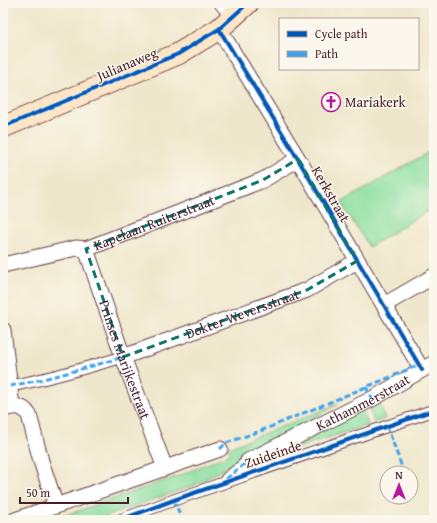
<svg xmlns="http://www.w3.org/2000/svg" width="437" height="523" viewBox="0 0 437 523" font-family="'Gentium Book Plus',serif">
	<style>
		.green { fill: #8cdfa0; stroke: #6b7f66 }
		.lines { fill: none; stroke-linecap: round; stroke-linejoin: round }
		.pedestrian-casing { stroke: #633d43; stroke-width: 13 }
		.minor-casing { stroke: #633d43; stroke-width: 17 }
		.secondary-casing { stroke: #633d43; stroke-width: 23 }
		.pedestrian { stroke: #fff; stroke-width: 11 }
		.minor { stroke: #fff; stroke-width: 15 }
		.secondary { stroke: #fde5c5; stroke-width: 21 }
		.quiet { stroke: #40a2eb; stroke-width: 3; stroke-dasharray: 6 3; stroke-linecap: butt }
		.cycleway-casing { stroke: #fbf7ec; stroke-width: 6 }
		.cycleway { stroke: #0057b8; stroke-width: 4 }
		.marked { fill: none; stroke: #0f766e; stroke-width: 3; stroke-dasharray: 8 5; stroke-linejoin: round }
		.labels { text-anchor: middle; stroke-width: 3; stroke-linejoin: round; paint-order: stroke }
		.street-label { font-size: 14px; fill: #4a1f2b; stroke: #fbf7ec }
		.poi-label { font-size: 14px; fill: #4a1f2b; stroke: #fbf7ec; text-anchor: start }
	</style>
	<rect width="100%" height="100%" fill="#fbf7ec"/>
	<filter id="ink" filterUnits="userSpaceOnUse"><feTurbulence type="fractalNoise" baseFrequency=".025" numOctaves="2"/><feDisplacementMap in="SourceGraphic" scale="8" xChannelSelector="R" yChannelSelector="G"/><feConvolveMatrix kernelMatrix="1 2 1 2 8 2 1 2 1" color-interpolation-filters="sRGB"/></filter>
	<filter id="wash" filterUnits="userSpaceOnUse"><feTurbulence type="fractalNoise" baseFrequency=".012" numOctaves="4" result="noise"/><feDisplacementMap in="SourceGraphic" scale="16" xChannelSelector="R" yChannelSelector="G"/><feGaussianBlur stdDeviation="0.9" result="paint"/><feColorMatrix in="noise" values="0 0 0 0 0 0 0 0 0 0 0 0 0 0 0 0 0 1.4 0 .05"/><feComposite in="paint" operator="in"/></filter>
	<g filter="url(#wash)">
		<rect width="100%" height="100%" fill="#efe7cb"/>
		<path class="green" d="M434 149V207L369 247 341 203Z
			M340 403 195 485 96 520H52L178 476 230 454 228 448Z
			M380 403 385 419 374 422 369 408Z
			M362 409 368 425 278 454Z"/>
	</g>
	<g filter="url(#ink)">
		<g class="lines">
			<g class="pedestrian-casing">
				<path id="pedestrian" d="M10 386C48 379 86 368 123 357
					M226 479 248 461
					M120 520 174 500 434 410"/>
			</g>
			<g class="minor-casing">
				<g id="minor">
					<path d="M222 3 234 17"/>
					<path d="M219 29 298 159 422 370"/>
					<path id="s1" d="M86 249 123 357 165 468"/>
					<path id="s2" d="M3 265 76 248 86 249 263 180 298 159"/>
					<path d="M384 305 434 276"/>
					<path d="M3 330 12 407"/>
					<path id="s3" d="M123 357 307 290 357 261"/>
					<path d="M3 409C14 406 22 404 29 415L41 461 56 506"/>
					<path id="s4" d="M248 461 372 399 434 363"/>
					<path d="M15 520 220 449"/>
				</g>
			</g>
			<g class="secondary-casing">
				<path id="secondary" d="M3 127 178 54 219 29 248 3"/>
			</g>
			<use href="#pedestrian" class="pedestrian"/>
			<use href="#minor" class="minor"/>
			<use href="#secondary" class="secondary"/>
			<path class="quiet" d="M10 386C48 379 86 368 123 357
				M366 387 372 399
				M387 426 404 473
				M220 449 226 443 263 430 419 365
				M226 479 248 461
				M174 500 182 520"/>
			<g class="cycleway-casing">
				<path id="cycleway" d="M219 29 298 159 422 370
					M3 127 178 54 219 29 248 3
					M120 520 174 500 434 410"/>
			</g>
			<use href="#cycleway" class="cycleway"/>
		</g>
	</g>
	<path class="marked" d="M298 159 357 261 307 290 123 357 86 249 263 180Z"/>
	<defs>
		<g id="church-ring" transform="scale(1)"><circle r="9.5" fill="#fbf7ec" stroke="#b5179e" stroke-width="1.5"/><path d="M-1.2-6h2.4v3.5h3.3v2.4h-3.3V6h-2.4V-.1h-3.3v-2.4h3.3Z" fill="#b5179e"/></g>
	</defs>
	<g fill-rule="evenodd">
		<use href="#church-ring" x="331" y="102"/>
	</g>
	<g class="labels">
		<g class="street-label">
			<text transform="translate(127 64) rotate(-23)" y="5">Julianaweg</text>
			<text transform="translate(331 194) rotate(60)" y="5">Kerkstraat</text>
			<text dy="5" stroke="none"><textPath href="#s2" startOffset="158">Kapelaan Ruiterstraat</textPath></text>
			<text dy="5" stroke="none"><textPath href="#s3" startOffset="127">Dokter Weversstraat</textPath></text>
			<text dy="5" stroke="none"><textPath href="#s1" startOffset="117">Prinses Marijkestraat</textPath></text>
			<text dy="5" stroke="none"><textPath href="#s4" startOffset="129">Kathammerstraat</textPath></text>
			<text transform="translate(273 454) rotate(-19)" y="5">Zuideinde</text>
		</g>
		<g class="poi-label">
			<text x="345" y="107">Mariakerk</text>
		</g>
	</g>
	<rect width="437" height="523" fill="none" stroke="#fbf7ec" stroke-width="16"/>
	<rect x="279" y="18" width="140" height="52" fill="#fbf7ec" stroke="#b4a19f"/>
	<rect x="287" y="31" width="20" height="6" fill="#0057b8" stroke="#b4a19f"/>
	<text x="315" y="38" font-size="12" fill="#4a1f2b">Cycle path</text>
	<rect x="287" y="51" width="20" height="6" fill="#40a2eb" stroke="#b4a19f"/>
	<text x="315" y="58" font-size="12" fill="#4a1f2b">Path</text>
	<g transform="translate(399 485)"><circle r="19" fill="#fbf7ec" stroke="#b4a19f"/>
	<path d="M0-3L7 15L0 10L-7 15Z" fill="#b5179e"/>
	<text y="-6" font-size="11" font-weight="bold" text-anchor="middle" fill="#4a1f2b">N</text>
	</g>
	<path d="M20 497v6h108v-6" fill="none" stroke="#4a1f2b" stroke-width="2"/>
	<text x="26" y="497" font-size="12" fill="#4a1f2b" stroke="#fbf7ec" stroke-width="3" paint-order="stroke">50 m</text>
</svg>
